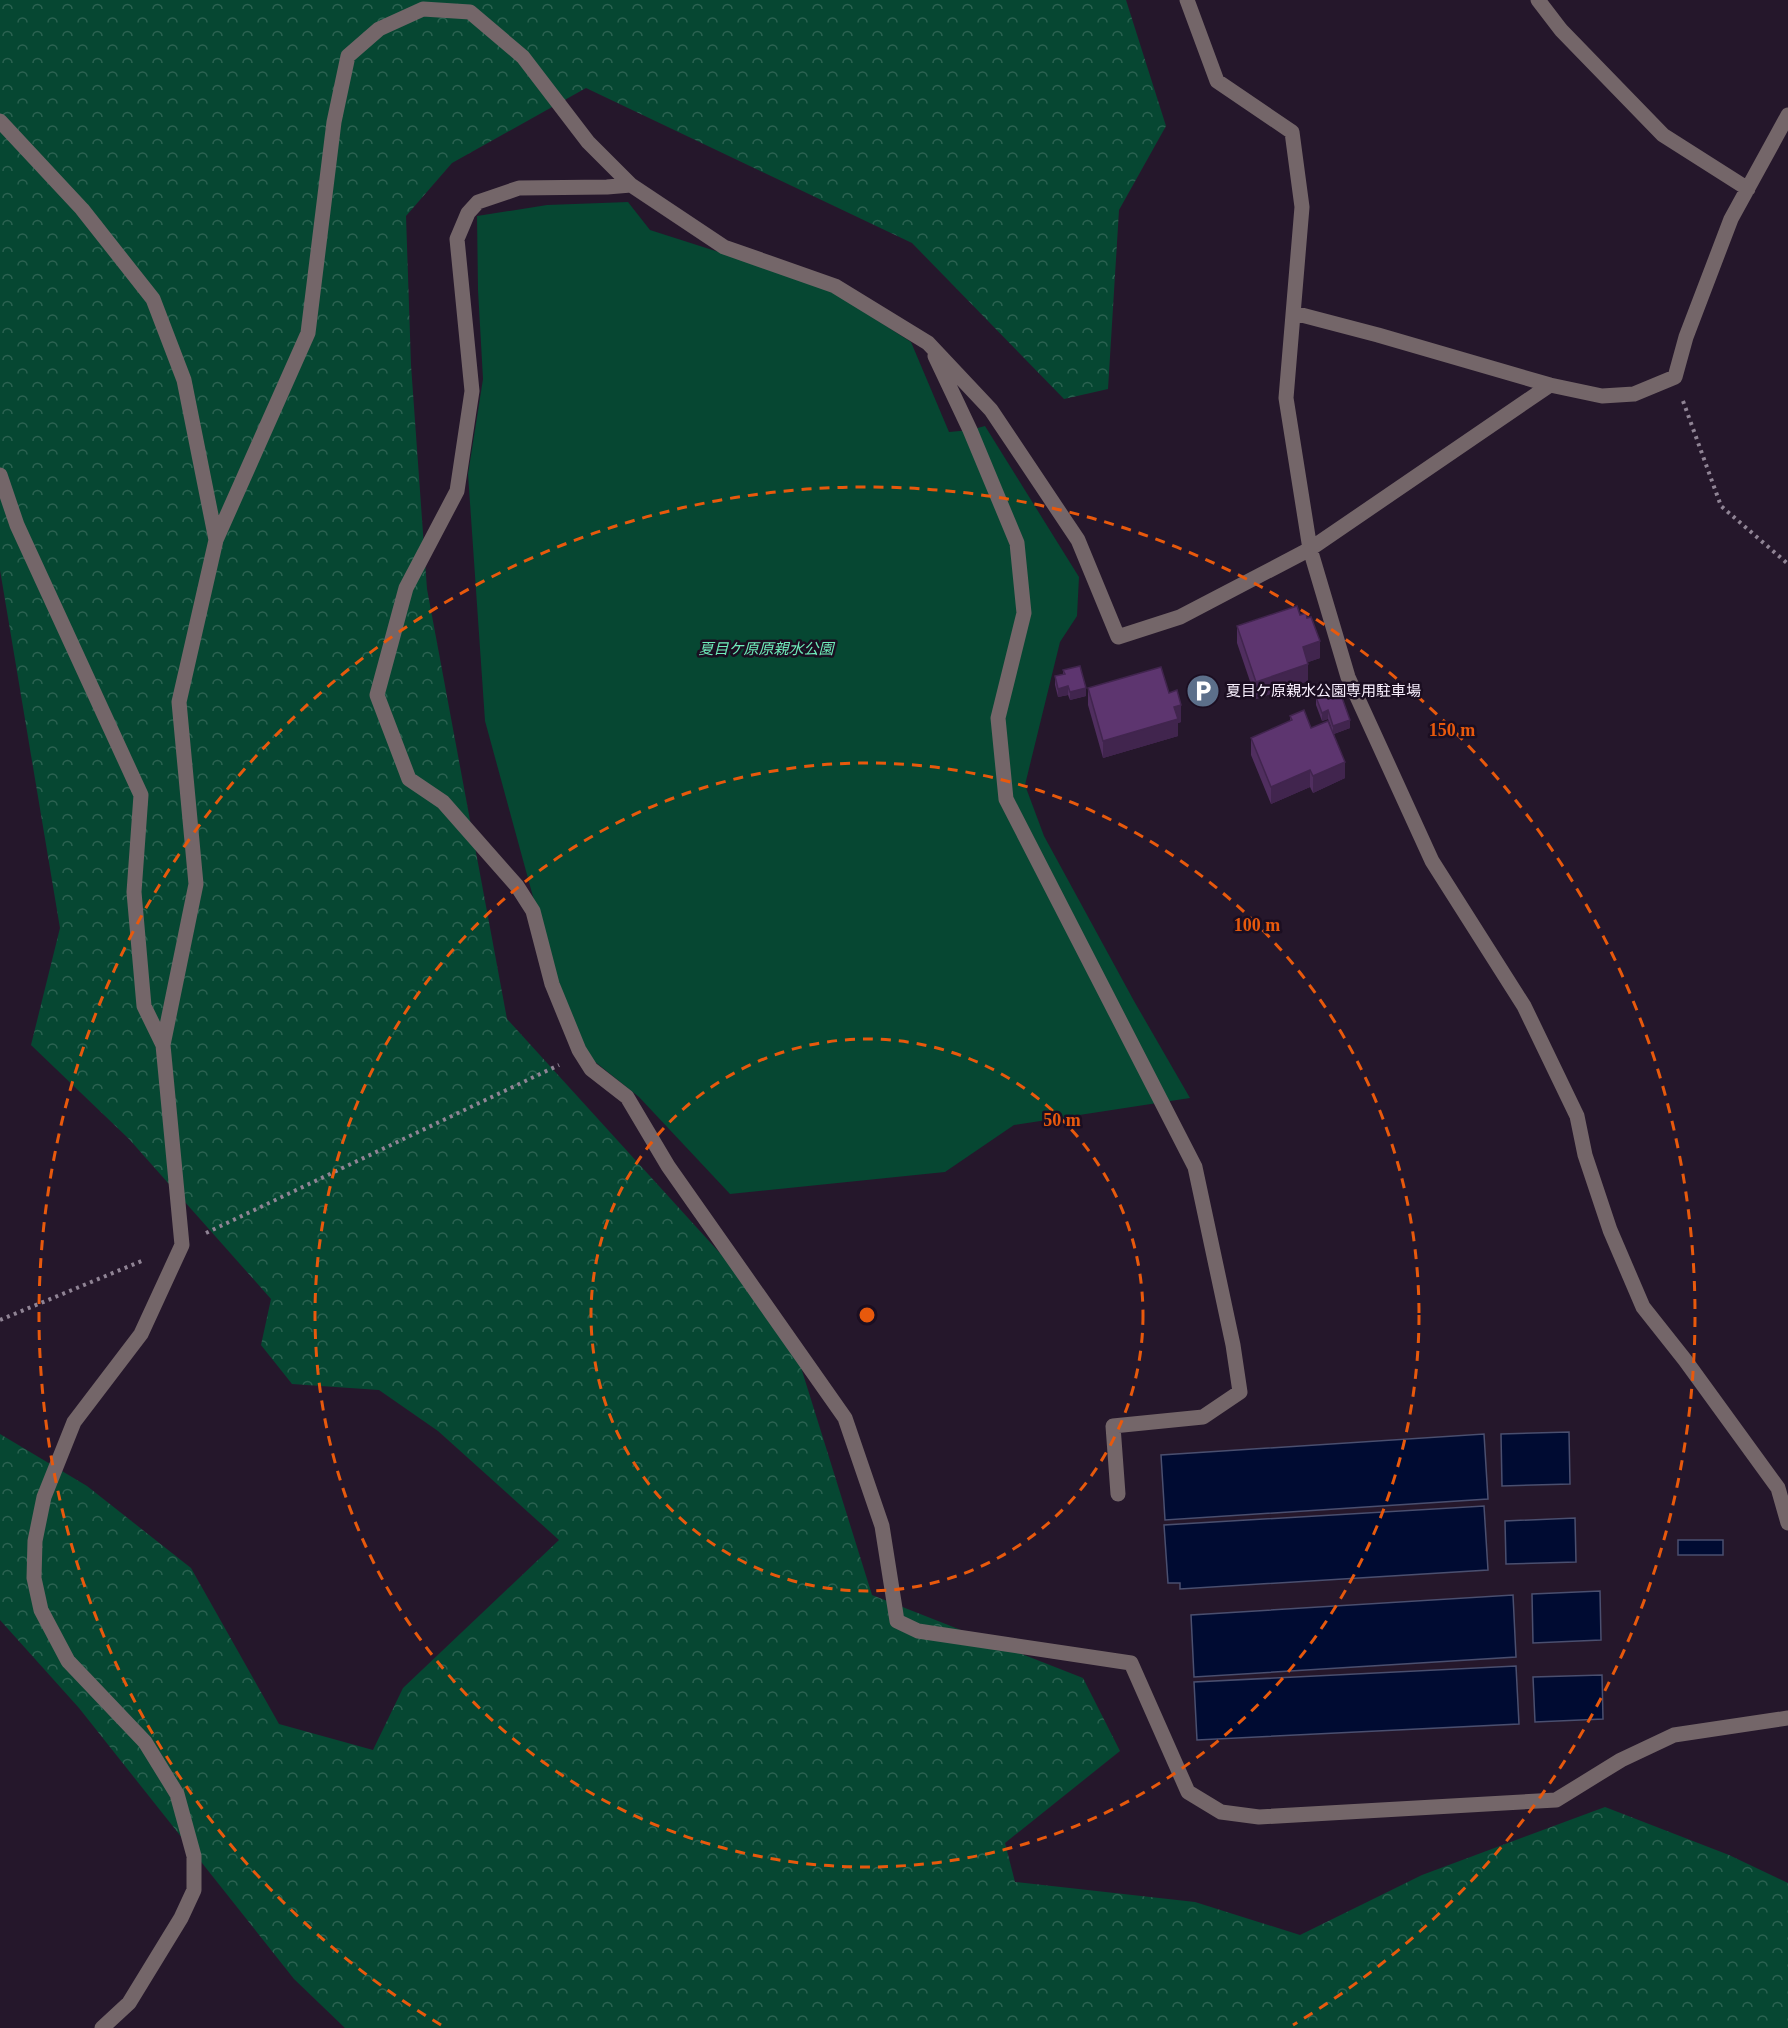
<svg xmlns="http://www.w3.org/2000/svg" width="1788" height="2028" viewBox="0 0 1788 2028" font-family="'Times New Roman','Noto Sans JP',serif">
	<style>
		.forest { fill: url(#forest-crowns) }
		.green { fill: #064732 }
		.water { fill: #000b32; stroke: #4a4f6f; stroke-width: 1.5 }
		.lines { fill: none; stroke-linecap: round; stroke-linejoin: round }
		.path { stroke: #908495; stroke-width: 4; stroke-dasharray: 3 4.5; stroke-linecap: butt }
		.minor { stroke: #746669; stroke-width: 15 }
		.wall { fill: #502e5f }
		.shaded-wall { fill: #41254e }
		.building { fill: #5d356f; stroke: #41254e; stroke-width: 1.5 }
		.ring { fill: none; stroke: #e8590c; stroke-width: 3; stroke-dasharray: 10 8 }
		.labels { text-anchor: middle; stroke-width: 5; stroke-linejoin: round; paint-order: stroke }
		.park-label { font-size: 15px; font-style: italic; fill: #6fecba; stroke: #1b0e21 }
		.poi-label { font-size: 15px; fill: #f8effd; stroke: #1b0e21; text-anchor: start }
		.centre { fill: #e8590c; stroke: #1b0e21; stroke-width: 3 }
		.ring-label { font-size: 18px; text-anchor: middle; font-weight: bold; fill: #e8590c; stroke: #1b0e21; stroke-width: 5; stroke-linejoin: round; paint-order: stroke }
	</style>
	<defs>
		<pattern id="forest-crowns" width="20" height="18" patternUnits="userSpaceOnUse" patternTransform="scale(1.5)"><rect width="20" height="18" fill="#064732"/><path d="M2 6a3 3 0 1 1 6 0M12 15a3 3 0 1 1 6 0" fill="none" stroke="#2b6251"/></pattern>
	</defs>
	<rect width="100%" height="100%" fill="#25172b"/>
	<path class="forest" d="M0 0H1126L1166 126 1119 210 1108 389 1064 399 912 243 586 88 452 163 406 216 411 365 427 589 507 1019 789 1329 872 1595 1083 1678 1120 1751 1005 1843 1015 1882 1195 1902 1300 1935 1422 1875 1605 1807 1729 1855 1788 1883V2028H345L294 1979 79 1708 0 1620V1434L87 1486 191 1568 279 1724 373 1750 403 1688 559 1540 438 1431 379 1390 292 1384 261 1345 271 1299 129 1139 31 1045 60 928 0 570Z"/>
	<path class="green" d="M628 202 650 230 822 285 911 342 949 432 970 430 985 426 1079 577 1077 616 1060 642 1025 785 1044 836 1134 1001 1190 1098 1014 1125 945 1172 730 1194 639 1097 584 1053 564 1010 485 721 468 474 483 379 478 290 477 216 547 205Z"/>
	<path class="water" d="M1569 1432 1570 1484 1502 1486 1501 1434Z
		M1484 1434 1488 1499 1165 1520 1161 1455Z
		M1484 1506 1488 1570 1180 1589V1583H1168L1164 1525Z
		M1575 1518 1576 1562 1506 1564 1505 1521Z
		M1678 1540H1723V1555H1678Z
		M1600 1591 1601 1640 1533 1643 1532 1594Z
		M1513 1595 1516 1657 1194 1677 1191 1615Z
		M1516 1666 1519 1724 1197 1740 1194 1682Z
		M1602 1675 1603 1719 1535 1722 1533 1677Z"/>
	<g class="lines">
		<path class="path" d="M1683 401 1721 506 1788 564
			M206 1233 559 1065
			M0 1320 144 1260"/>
		<path class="minor" d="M1538 0 1561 30 1663 135 1748 189
			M0 121 82 209 153 299 184 380 216 540
			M631 185 607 187 519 188 478 202 468 213 457 239 472 391 457 491 406 588 377 695 409 779 443 802 517 886 533 911 552 984 579 1050 591 1069 627 1097 668 1166 845 1418 882 1526 897 1621 918 1631 1131 1663 1188 1792 1221 1812 1259 1817 1556 1800 1621 1760 1674 1735 1788 1718
			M1294 313 1378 335 1550 385 1602 396 1634 394 1675 377 1686 337 1731 219 1788 115
			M935 356 970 430 1017 543 1024 613 998 718 1006 799 1195 1167 1233 1345 1240 1392 1203 1417 1113 1426 1118 1494
			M1550 385 1310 549 1348 677 1432 861 1524 1006 1577 1116 1585 1155 1610 1230 1643 1307 1685 1360 1778 1488 1788 1523
			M0 475 17 525 141 795 134 892 144 1006 163 1045
			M102 2028 129 2003 181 1918 194 1890V1856L177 1794 145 1742 68 1661 41 1610 34 1578 35 1541 44 1497 74 1422 141 1334 182 1245 163 1045 196 884 179 702 216 540 308 333 334 122 348 56 379 29 423 9 470 12 523 57 588 142 631 185 724 247 835 286 928 343 991 410 1078 540 1118 637 1180 617 1310 549 1286 398 1302 207 1292 132 1217 81 1187 0"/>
	</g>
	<path class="wall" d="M1300 615 1320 658 1308 662V681L1256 699 1237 643V626Z
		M1063 670 1086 696 1070 700 1068 695 1058 697 1055 685V676L1063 674Z
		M1088 688 1169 693 1181 722 1178 723V736L1103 758 1088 705Z
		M1316 697 1350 728 1334 734 1345 778 1313 793 1310 787 1271 804 1251 755V738L1290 721V716L1311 728 1331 727 1328 719 1322 721 1316 705Z"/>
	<path class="shaded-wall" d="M1320 641V658L1303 664V647Z
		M1308 664V681L1256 699V682Z
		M1068 686V695L1058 697V689Z
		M1086 688V696L1070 700V692Z
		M1181 705V722L1178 723V736L1103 758V741L1174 707Z
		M1328 710V719L1322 721V713Z
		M1350 720V728L1333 734V726Z
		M1345 762V778L1313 793V776Z
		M1310 770V787L1271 804V787Z"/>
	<path class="building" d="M1297 606 1300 615 1306 613 1307 618 1311 617 1320 641 1303 647 1308 664 1256 682 1237 626Z
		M1080 666 1086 688 1070 692 1068 686 1058 689 1055 676 1065 674 1063 670Z
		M1161 667 1169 693 1177 690 1181 705 1174 707 1178 719 1103 741 1088 688Z
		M1339 689 1350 720 1333 726 1328 710 1322 713 1316 697Z
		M1304 710 1311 728 1328 721 1345 762 1313 776 1310 770 1271 787 1251 738 1292 720 1290 716Z"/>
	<g class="ring">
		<circle cx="867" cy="1315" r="276"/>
		<circle cx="867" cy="1315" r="552"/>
		<path d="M441 2025A828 828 0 1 1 1293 2025"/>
	</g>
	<defs>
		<g id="parking-disc" transform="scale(1.725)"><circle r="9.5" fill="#5c6f8a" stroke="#1b0e21"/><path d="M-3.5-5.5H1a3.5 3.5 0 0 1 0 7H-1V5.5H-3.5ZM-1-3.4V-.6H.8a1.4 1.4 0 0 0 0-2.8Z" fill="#fff"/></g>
	</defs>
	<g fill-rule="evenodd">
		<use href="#parking-disc" x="1203" y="691"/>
	</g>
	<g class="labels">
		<g class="park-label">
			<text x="766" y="654">夏目ケ原原親水公園</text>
		</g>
		<g class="poi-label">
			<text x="1226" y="696">夏目ケ原親水公園専用駐車場</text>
		</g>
	</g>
	<circle cx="867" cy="1315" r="9" class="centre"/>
	<g class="ring-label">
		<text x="1452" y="736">150 m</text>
		<text x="1257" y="931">100 m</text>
		<text x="1062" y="1126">50 m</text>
	</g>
</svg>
